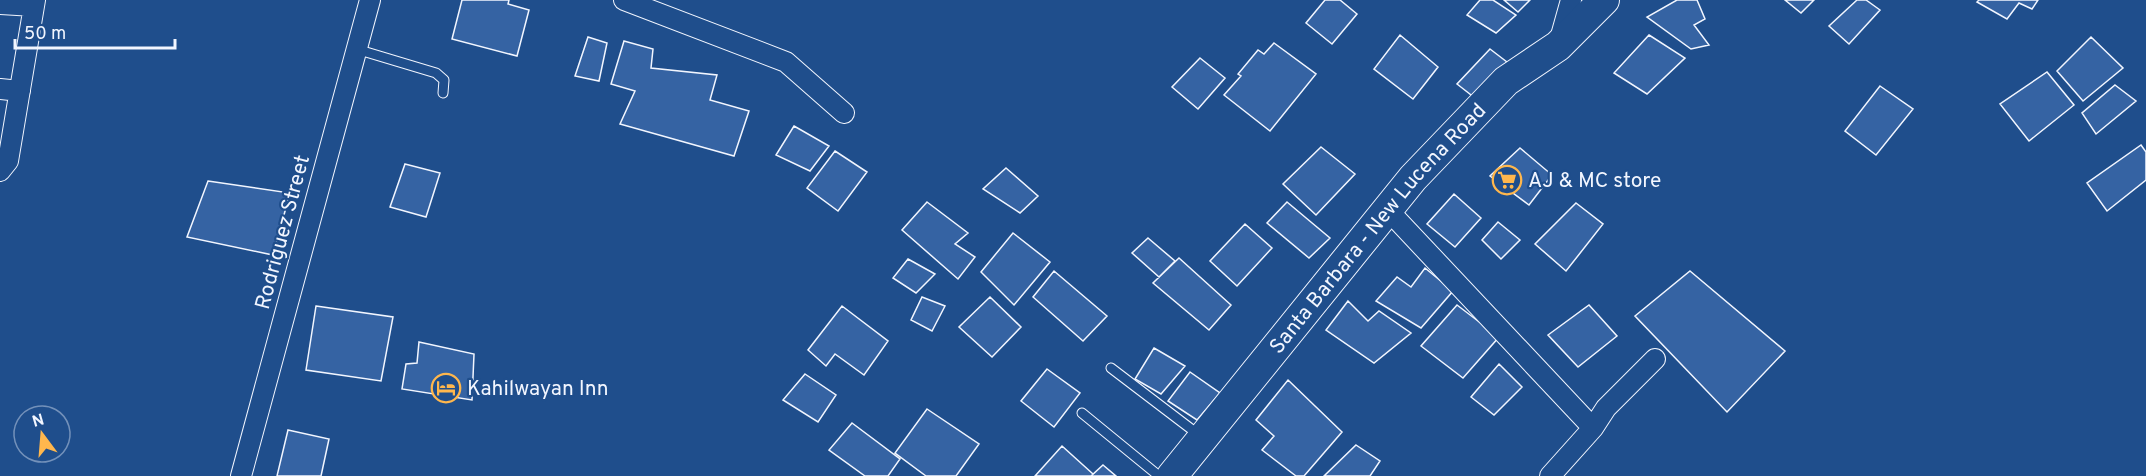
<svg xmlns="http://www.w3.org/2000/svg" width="2146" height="476" viewBox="0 0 2146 476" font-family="Overpass,sans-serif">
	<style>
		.building { fill: #3563a3; stroke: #f2f6ff; stroke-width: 1.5 }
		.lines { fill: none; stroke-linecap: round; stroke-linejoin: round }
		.service-casing { stroke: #f2f6ff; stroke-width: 11 }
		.minor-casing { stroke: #f2f6ff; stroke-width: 22 }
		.primary-casing { stroke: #f2f6ff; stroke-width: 32 }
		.service { stroke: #1f4e8c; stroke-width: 9 }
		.minor { stroke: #1f4e8c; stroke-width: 20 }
		.primary { stroke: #1f4e8c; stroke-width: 30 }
		.labels { text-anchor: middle; stroke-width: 4.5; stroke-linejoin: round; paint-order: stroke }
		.poi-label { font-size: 21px; fill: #f2f6ff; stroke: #1f4e8c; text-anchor: start }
		.street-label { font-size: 21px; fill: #f2f6ff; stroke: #1f4e8c }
	</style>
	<rect width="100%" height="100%" fill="#1f4e8c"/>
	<path class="building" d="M462 0H509L508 4 529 10 517 56 452 39Z
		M1325 0H1340L1357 14 1332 44 1306 23Z
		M1480 0H1493L1516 15 1496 33 1467 15Z
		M1504 0H1530L1518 12Z
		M1677 0H1697L1705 19 1694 25 1709 45 1691 49 1647 17Z
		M1785 0H1814L1801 13Z
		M1857 0H1866L1880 10 1849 44 1829 26Z
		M1979 0H2038L2032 9 2019 3 2007 19 1977 2Z
		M1400 35 1438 67 1413 99 1374 69Z
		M1649 35 1685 58 1647 94 1614 73Z
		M588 37 607 43 599 81 575 76Z
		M2091 37 2123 68 2083 101 2057 71Z
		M624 41 653 49 651 68 717 75 710 100 749 111 734 156 620 124 635 91 611 84Z
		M1274 43 1316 74 1270 131 1224 95 1241 76 1238 74 1258 50 1264 54Z
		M1490 49 1507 62 1475 98 1457 84Z
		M1200 58 1225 78 1198 109 1172 87Z
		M2047 72 2074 105 2029 141 2000 104Z
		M2115 85 2136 101 2096 134 2082 113Z
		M1880 86 1913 109 1876 155 1845 131Z
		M794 126 829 146 810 171 776 155Z
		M2141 145 2146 152V180L2107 211 2087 183Z
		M1321 147 1355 174 1316 215 1283 184Z
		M1520 148 1552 175 1529 205 1490 176Z
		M835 151 867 172 838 211 807 188Z
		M405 164 440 173 426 217 390 207Z
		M1006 168 1038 196 1020 213 983 189Z
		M208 181 290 193 273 255 187 237Z
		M1454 194 1481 218 1455 247 1427 224Z
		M927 202 968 233 955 244 975 257 958 279 902 230Z
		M1287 202 1330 238 1309 258 1267 223Z
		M1576 203 1603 224 1566 271 1535 244Z
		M1498 222 1520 240 1501 259 1482 240Z
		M1245 224 1272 248 1237 286 1210 261Z
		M1013 233 1050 262 1014 305 981 272Z
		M1148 238 1175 261 1159 277 1132 253Z
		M1179 258 1231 305 1209 330 1153 283Z
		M908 259 935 274 916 293 893 278Z
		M1425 268 1453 291 1421 328 1376 301 1397 277 1411 287Z
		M1054 271 1107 316 1083 341 1033 297Z
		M1690 271 1785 351 1727 412 1635 316Z
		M922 297 945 306 932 331 911 320Z
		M990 297 1021 327 992 357 959 327Z
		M1348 301 1368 321 1379 311 1411 333 1374 363 1326 330Z
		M1457 305 1499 337 1463 378 1421 346Z
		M1589 305 1617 336 1578 367 1548 335Z
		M316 306 393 317 381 381 306 370Z
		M842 306 888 341 864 375 835 354 826 366 808 350Z
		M419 342 474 354 472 400 402 389 406 364 417 363Z
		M1154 348 1185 366 1161 394 1135 379Z
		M1499 364 1522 387 1494 415 1471 397Z
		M1047 369 1080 393 1054 427 1021 401Z
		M1190 372 1220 393 1197 420 1168 401Z
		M805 374 836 395 818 422 783 400Z
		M1288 380 1342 432 1304 476H1296L1262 450 1274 436 1256 420Z
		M927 409 979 444 956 476H926L895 453Z
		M852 423 900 459 888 476H865L829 450Z
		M288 430 329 439 321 476H277Z
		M1356 445 1380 461 1370 476H1324Z
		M1062 446 1093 474 1091 476H1035Z
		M1103 465 1116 476H1091Z"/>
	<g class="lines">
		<g class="service-casing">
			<path id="service" d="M356 49 436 73 444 80 443 93
				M1111 368 1199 435
				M1082 413 1159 476"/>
		</g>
		<g class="minor-casing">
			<path id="minor" d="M624 0 786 62 844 113
				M0 4 34 6
				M1559 43 1571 0
				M0 89 20 91
				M0 171 8 161 35 0
				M1387 209 1593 428 1606 408 1655 359
				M241 476 370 0
				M1550 476 1593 428"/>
		</g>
		<g class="primary-casing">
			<g id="primary">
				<path id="s1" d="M1172 476 1413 178 1506 81 1558 46 1604 0"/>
			</g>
		</g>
		<use href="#service" class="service"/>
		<use href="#minor" class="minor"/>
		<use href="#primary" class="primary"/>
	</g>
	<defs>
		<g id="supermarket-ring" transform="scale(1.5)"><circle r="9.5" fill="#1f4e8c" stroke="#ffb74d" stroke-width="1.5"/><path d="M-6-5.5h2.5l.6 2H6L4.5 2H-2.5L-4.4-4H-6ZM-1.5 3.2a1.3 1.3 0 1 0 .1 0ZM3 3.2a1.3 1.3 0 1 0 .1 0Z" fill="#ffb74d"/></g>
		<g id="hotel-ring" transform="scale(1.5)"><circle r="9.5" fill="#1f4e8c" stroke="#ffb74d" stroke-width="1.5"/><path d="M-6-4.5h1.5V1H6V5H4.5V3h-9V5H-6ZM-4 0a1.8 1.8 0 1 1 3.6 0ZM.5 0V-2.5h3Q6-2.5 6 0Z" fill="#ffb74d"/></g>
	</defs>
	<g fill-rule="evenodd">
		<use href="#supermarket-ring" x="1507" y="180"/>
		<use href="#hotel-ring" x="446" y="388"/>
	</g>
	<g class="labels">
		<g class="poi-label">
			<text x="1528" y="187">AJ &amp; MC store</text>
			<text x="467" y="395">Kahilwayan Inn</text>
		</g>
		<g class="street-label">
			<text dy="7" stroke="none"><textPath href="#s1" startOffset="322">Santa Barbara - New Lucena Road</textPath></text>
			<text transform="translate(282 232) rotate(-75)" y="7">Rodriguez Street</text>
		</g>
	</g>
	<g transform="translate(42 434) rotate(344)"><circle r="28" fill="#1f4e8c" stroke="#7391ba" stroke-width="1.5"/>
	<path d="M0-4.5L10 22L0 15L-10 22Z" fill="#ffb74d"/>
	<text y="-9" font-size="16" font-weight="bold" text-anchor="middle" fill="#f2f6ff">N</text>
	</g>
	<path d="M15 39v9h160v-9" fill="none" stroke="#f2f6ff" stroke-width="3"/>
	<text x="24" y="39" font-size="18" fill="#f2f6ff" stroke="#1f4e8c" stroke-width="4.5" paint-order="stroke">50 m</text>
</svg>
